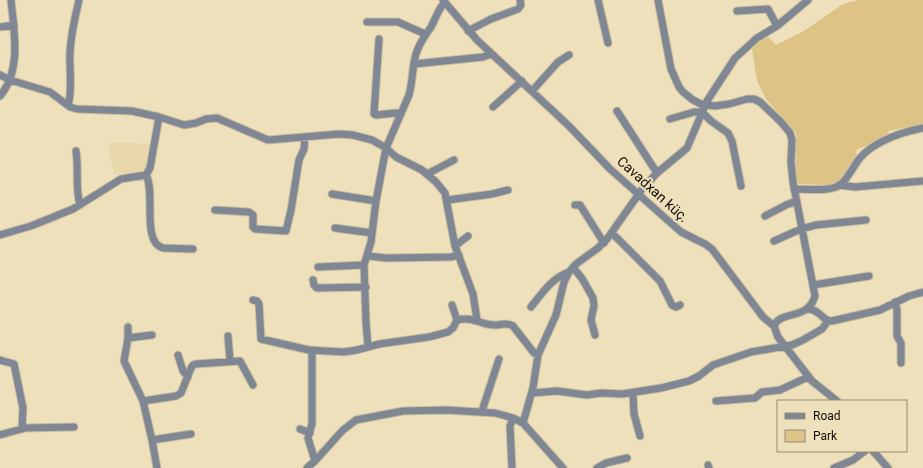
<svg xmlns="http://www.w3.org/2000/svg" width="923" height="468" viewBox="0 0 923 468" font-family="Roboto,sans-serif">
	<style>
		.built { fill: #e9d7ac }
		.green { fill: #ddc385 }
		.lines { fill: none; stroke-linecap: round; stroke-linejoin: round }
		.minor-casing { stroke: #cbbe9e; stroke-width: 9 }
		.minor { stroke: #7f8795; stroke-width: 7 }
		.labels { text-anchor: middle; stroke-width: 4; stroke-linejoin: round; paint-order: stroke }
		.street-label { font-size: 14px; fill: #100b02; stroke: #efe0bc }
	</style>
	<rect width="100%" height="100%" fill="#efe0bc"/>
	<path class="built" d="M116 142 150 144 147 167 144 172 124 177 122 172 114 175 108 144Z"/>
	<path class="green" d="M858 0H923V124L888 131 889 136 856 150 857 156 839 181 828 185 799 184 796 178V133L766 99 757 81 752 49 767 35 776 45 804 31 843 4Z"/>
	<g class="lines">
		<g class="minor-casing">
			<path id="minor" d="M443 0 477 40 569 126 610 169 681 232 705 244 712 249 763 317 774 326 778 337 812 381 837 401
				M598 0 608 43
				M658 0 671 69 679 87 683 92 693 100 701 104 715 106 729 104 747 99H754L760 102 781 122 790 133 792 140 791 162 793 182 815 296C808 321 780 310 774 326
				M737 11 768 9 777 26
				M367 22H398L425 34
				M0 27 14 25
				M468 31 491 19 518 9 521 5 520 0
				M379 39 374 114 376 115 396 113 401 114
				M414 64 483 57 491 54
				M0 75 10 80 50 92 70 107 77 109 132 111 159 117 184 125 196 123 206 119 217 118 268 140 339 134 353 135 372 140 386 148 396 157 422 170 436 182 445 193 455 246 473 294 477 320
				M532 91 558 62 569 55
				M0 96C22 70 14 31 11 0
				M68 105C73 92 69 67 70 52 71 34 75 17 79 0
				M493 107 522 81
				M617 111 657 173
				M670 119 694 112H702L711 121 728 133 732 141 741 186
				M76 151C79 169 75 188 80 205
				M427 174 454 160
				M146 175C156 192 141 242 163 248L193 249
				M839 185 855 187 923 181
				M794 189C806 189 830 192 840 185 847 180 854 165 860 158 874 141 903 132 923 128
				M332 194 376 201
				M448 200 492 194 508 190
				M575 205H580L604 243
				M215 210 249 212 253 215V227L255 229 286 231 291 210 299 160 304 149 305 137
				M765 216 786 205 796 201
				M335 228 372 233
				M612 233 660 281 672 305 676 307 680 305
				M0 235 31 226 73 209 121 179 146 175 150 168 159 117
				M774 241 801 229 816 225 866 220
				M455 246 468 236
				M368 256 386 258 451 257 459 255
				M318 267 364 265
				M573 267 583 280 593 298 594 306 591 320 595 335
				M313 280 314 285 317 288 366 287
				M813 285 869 276
				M253 300 257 301 259 304 261 339 309 350 344 352 357 350 379 344 429 337 448 332 453 328 457 320C473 316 481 325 494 325 501 325 507 322 513 326L534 353 538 355
				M895 302 897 310V336L901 343V363
				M452 305 457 320
				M531 307C542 293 552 278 569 272
				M808 309C822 310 821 321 832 321L880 310 909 296 923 292
				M128 327V338L124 361 143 401 152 440 157 468
				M228 336 230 361
				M128 338 152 335
				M368 347 366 322 364 265 371 242 376 201 386 148 409 95C413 81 412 67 416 54 419 43 425 36 431 27 436 18 438 9 445 2
				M312 350V424L308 438 315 461
				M178 355 183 371 188 377
				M0 360 14 364 23 408 22 429
				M532 393 557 391 587 395 601 393 622 394 661 388 689 381 699 376 713 365 751 352 792 345 803 340 822 329 828 321
				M633 393 634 414 640 436
				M143 401 176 396 181 393 191 368 193 365 196 364 240 361 253 385
				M716 401 755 398 762 392 780 390 808 377
				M482 411 499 359
				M523 423 533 388 538 355 556 315 564 282 569 272 576 264 598 248 607 239 643 188 657 173 687 148 707 101 735 58 757 38 777 26 808 0
				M300 429 310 433
				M0 435 25 428 74 427
				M152 440 191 434
				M873 451 888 468
				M708 465 709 468
				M307 468 315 461 343 430 356 420 403 411 446 410 495 413 513 418 523 423 563 468
				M512 468 510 426 513 418
				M597 468 606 463 627 458
				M834 468 853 460 865 451"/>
		</g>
		<use href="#minor" class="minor"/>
	</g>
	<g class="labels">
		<g class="street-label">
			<text transform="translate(653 189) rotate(42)" y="5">Cavadxan küç.</text>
		</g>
	</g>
	<rect x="777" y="400" width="130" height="52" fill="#efe0bc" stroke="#968b72"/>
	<rect x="785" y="413" width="20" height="6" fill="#7f8795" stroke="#968b72"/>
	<text x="813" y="420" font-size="12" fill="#100b02">Road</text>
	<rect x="785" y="430" width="20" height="12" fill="#ddc385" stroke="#968b72"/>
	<text x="813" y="440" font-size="12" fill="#100b02">Park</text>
</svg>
